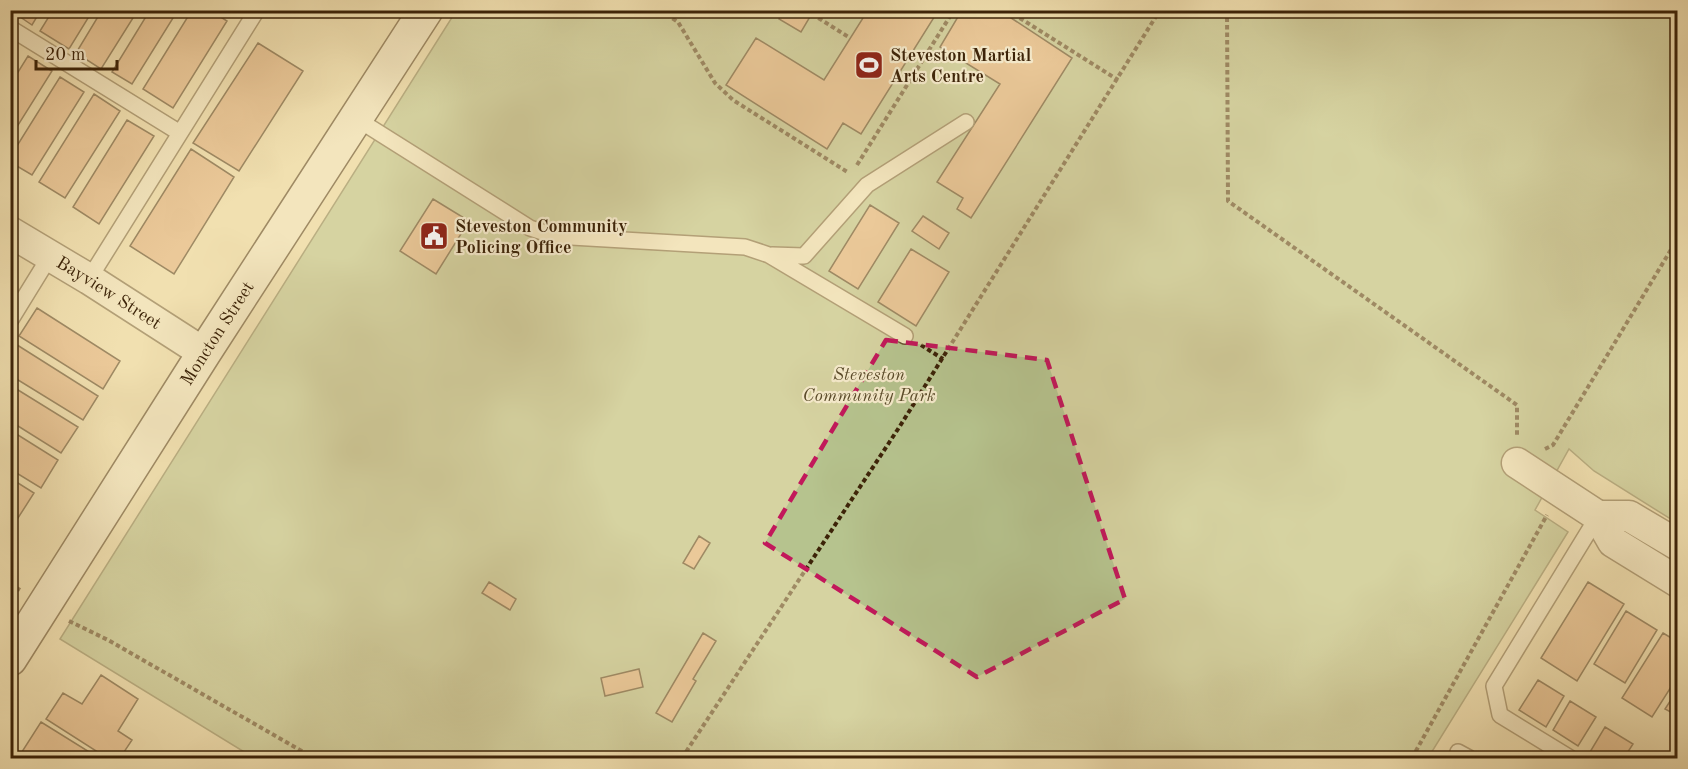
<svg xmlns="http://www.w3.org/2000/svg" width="1688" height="769" viewBox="0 0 1688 769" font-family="'Old Standard TT',serif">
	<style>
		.green { fill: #b6c38e; stroke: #79734b; stroke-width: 1.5 }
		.building { fill: #e5ad7d; stroke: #3c2308; stroke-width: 1.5 }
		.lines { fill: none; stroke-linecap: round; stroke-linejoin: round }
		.lane-casing { stroke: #695232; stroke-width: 18 }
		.street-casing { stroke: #695232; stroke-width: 33 }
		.secondary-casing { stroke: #3c2308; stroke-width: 36 }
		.path { stroke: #3c2308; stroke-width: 4; stroke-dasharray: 4.5 3; stroke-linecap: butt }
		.lane { stroke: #f6ebcc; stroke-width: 15 }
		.street { stroke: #f6ebcc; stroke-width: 30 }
		.secondary { stroke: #f6ebcc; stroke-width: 33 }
		.marked { fill: none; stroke: #c2185b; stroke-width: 4.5; stroke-dasharray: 12 8; stroke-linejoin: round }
		.labels { text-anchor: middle; stroke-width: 4.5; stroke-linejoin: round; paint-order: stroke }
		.poi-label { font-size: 18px; font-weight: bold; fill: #3c2308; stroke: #f6ebcc; text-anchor: start }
		.street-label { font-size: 18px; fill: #3c2308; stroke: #f6ebcc }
		.park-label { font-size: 18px; font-style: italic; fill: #5a4b2a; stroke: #f6ebcc }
	</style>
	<rect width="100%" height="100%" fill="#f1e0b0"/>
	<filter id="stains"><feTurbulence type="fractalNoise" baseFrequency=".00333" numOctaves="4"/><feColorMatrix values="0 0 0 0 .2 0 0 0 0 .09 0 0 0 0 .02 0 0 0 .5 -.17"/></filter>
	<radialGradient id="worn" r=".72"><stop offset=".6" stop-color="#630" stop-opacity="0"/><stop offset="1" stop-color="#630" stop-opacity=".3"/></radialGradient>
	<path class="green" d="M456 11H1677V523L1594 471 1569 449 1535 510 1568 532 1428 758H254L60 639Z"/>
	<path class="building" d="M10 10H41L32 25Z
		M53 10H93L69 49 40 31Z
		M102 10H138L101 69 76 53Z
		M150 10H178L132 84 112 72Z
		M192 10H210L227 21 173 108 143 89Z
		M784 10H814L801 32 779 19Z
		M868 10 938 11 861 134 843 123 827 149 726 85 756 38 824 80Z
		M962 10H999L1072 58 971 218 957 209 963 198 937 182 1000 84 940 47Z
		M258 43 303 71 239 171 193 143Z
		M28 56 52 71 10 138V85Z
		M60 77 84 92 32 175 10 162V157Z
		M94 94 120 111 65 198 39 182Z
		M127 120 154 136 99 224 73 207Z
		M191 149 234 177 174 274 130 246Z
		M433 199 469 221 436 274 400 251Z
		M870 205 899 223 858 289 829 271Z
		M923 216 949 233 939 249 912 231Z
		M911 249 949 272 916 326 878 302Z
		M37 308 120 361 103 389 19 336Z
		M14 343 98 396 83 420 10 375V349Z
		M10 385 78 427 61 453 10 421Z
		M10 430 58 460 41 488 10 469Z
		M10 478 34 493 18 518 10 513Z
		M699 536 710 543 694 569 683 563Z
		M489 582 516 599 510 610 482 593Z
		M1588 582 1624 604 1577 681 1541 658Z
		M1626 611 1657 630 1625 683 1594 664Z
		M703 633 716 641 693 679 696 681 672 722 656 713Z
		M1663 633 1678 642V676L1652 717 1622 698Z
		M639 669 643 687 605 696 601 678Z
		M101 675 138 699 118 731 132 740 120 758H107L46 719 63 693 82 704Z
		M1538 680 1564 696 1546 727 1519 710Z
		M1678 689V716L1665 709Z
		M1570 701 1596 717 1578 746 1553 730Z
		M41 722 99 758H18Z
		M1605 727 1633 744 1624 758H1601L1590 752Z"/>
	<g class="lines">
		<g class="lane-casing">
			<path id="lane" d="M10 28 180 133
				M357 119 530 228 554 236 745 247 769 255 905 336
				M772 255 804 256 867 185 966 122
				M89 279 257 10
				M10 321 50 256
				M1458 752 1469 758
				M1570 758 1500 715 1494 686 1598 516"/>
		</g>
		<g class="street-casing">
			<g id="street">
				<path id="s1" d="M10 232 89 279 204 353"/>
				<path d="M1517 463 1598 516 1613 542 1678 582"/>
				<path d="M1598 516H1629L1678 545"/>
			</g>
		</g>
		<g class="secondary-casing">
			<g id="secondary">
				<path id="s2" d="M10 659 204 353 426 10"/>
			</g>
		</g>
		<path class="path" d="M660 10 678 22 715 83 733 100 849 173
			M1007 10 1118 80
			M1227 10 1228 201 1517 405V436
			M812 14 850 38
			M857 165 954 10
			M921 345 943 359
			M1545 449 1553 445 1678 238
			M10 584 20 590
			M69 621 108 640 314 758
			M682 758 900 426 1160 10
			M1412 758 1547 515"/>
		<use href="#lane" class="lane"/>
		<use href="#street" class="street"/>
		<use href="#secondary" class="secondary"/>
	</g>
	<path d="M0 0H1688V769H0ZM886 340 1047 360 1125 599 977 677 765 543Z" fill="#f1e0b0" fill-opacity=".55" fill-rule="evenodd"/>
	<path class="marked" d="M886 340 1047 360 1125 599 977 677 765 543Z"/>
	<defs>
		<g id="stadium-square" transform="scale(1.5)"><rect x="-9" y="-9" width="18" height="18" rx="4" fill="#8f2418" stroke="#f6ebcc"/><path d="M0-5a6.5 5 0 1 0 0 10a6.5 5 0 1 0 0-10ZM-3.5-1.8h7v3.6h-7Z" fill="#fff"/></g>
		<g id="civic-square" transform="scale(1.5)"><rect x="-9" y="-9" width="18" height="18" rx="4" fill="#8f2418" stroke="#f6ebcc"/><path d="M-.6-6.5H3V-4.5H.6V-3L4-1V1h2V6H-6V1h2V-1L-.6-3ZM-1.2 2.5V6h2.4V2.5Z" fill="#fff"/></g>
	</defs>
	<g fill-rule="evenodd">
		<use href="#stadium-square" x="869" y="65"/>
		<use href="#civic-square" x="434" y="236"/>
	</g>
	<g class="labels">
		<g class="poi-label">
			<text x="890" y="61">Steveston Martial<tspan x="890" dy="21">Arts Centre</tspan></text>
			<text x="455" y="232">Steveston Community<tspan x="455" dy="21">Policing Office</tspan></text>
		</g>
		<g class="street-label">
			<text dy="6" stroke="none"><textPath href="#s1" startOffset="116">Bayview Street</textPath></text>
			<text dy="6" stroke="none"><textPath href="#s2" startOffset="386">Moncton Street</textPath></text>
		</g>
		<g class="park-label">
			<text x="869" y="380">Steveston<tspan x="869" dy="21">Community Park</tspan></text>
		</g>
	</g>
	<rect width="1688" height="769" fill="none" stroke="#f1e0b0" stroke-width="36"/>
	<rect x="12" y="12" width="1664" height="745" fill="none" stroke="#3c2308" stroke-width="3"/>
	<rect x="18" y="18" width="1652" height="733" fill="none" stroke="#3c2308" stroke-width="1.5"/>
	<path d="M36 60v9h81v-9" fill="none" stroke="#3c2308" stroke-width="3"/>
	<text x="45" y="60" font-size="18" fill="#3c2308" stroke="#f6ebcc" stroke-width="4.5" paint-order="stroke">20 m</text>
	<rect width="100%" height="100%" filter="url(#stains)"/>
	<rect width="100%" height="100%" fill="url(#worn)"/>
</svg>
